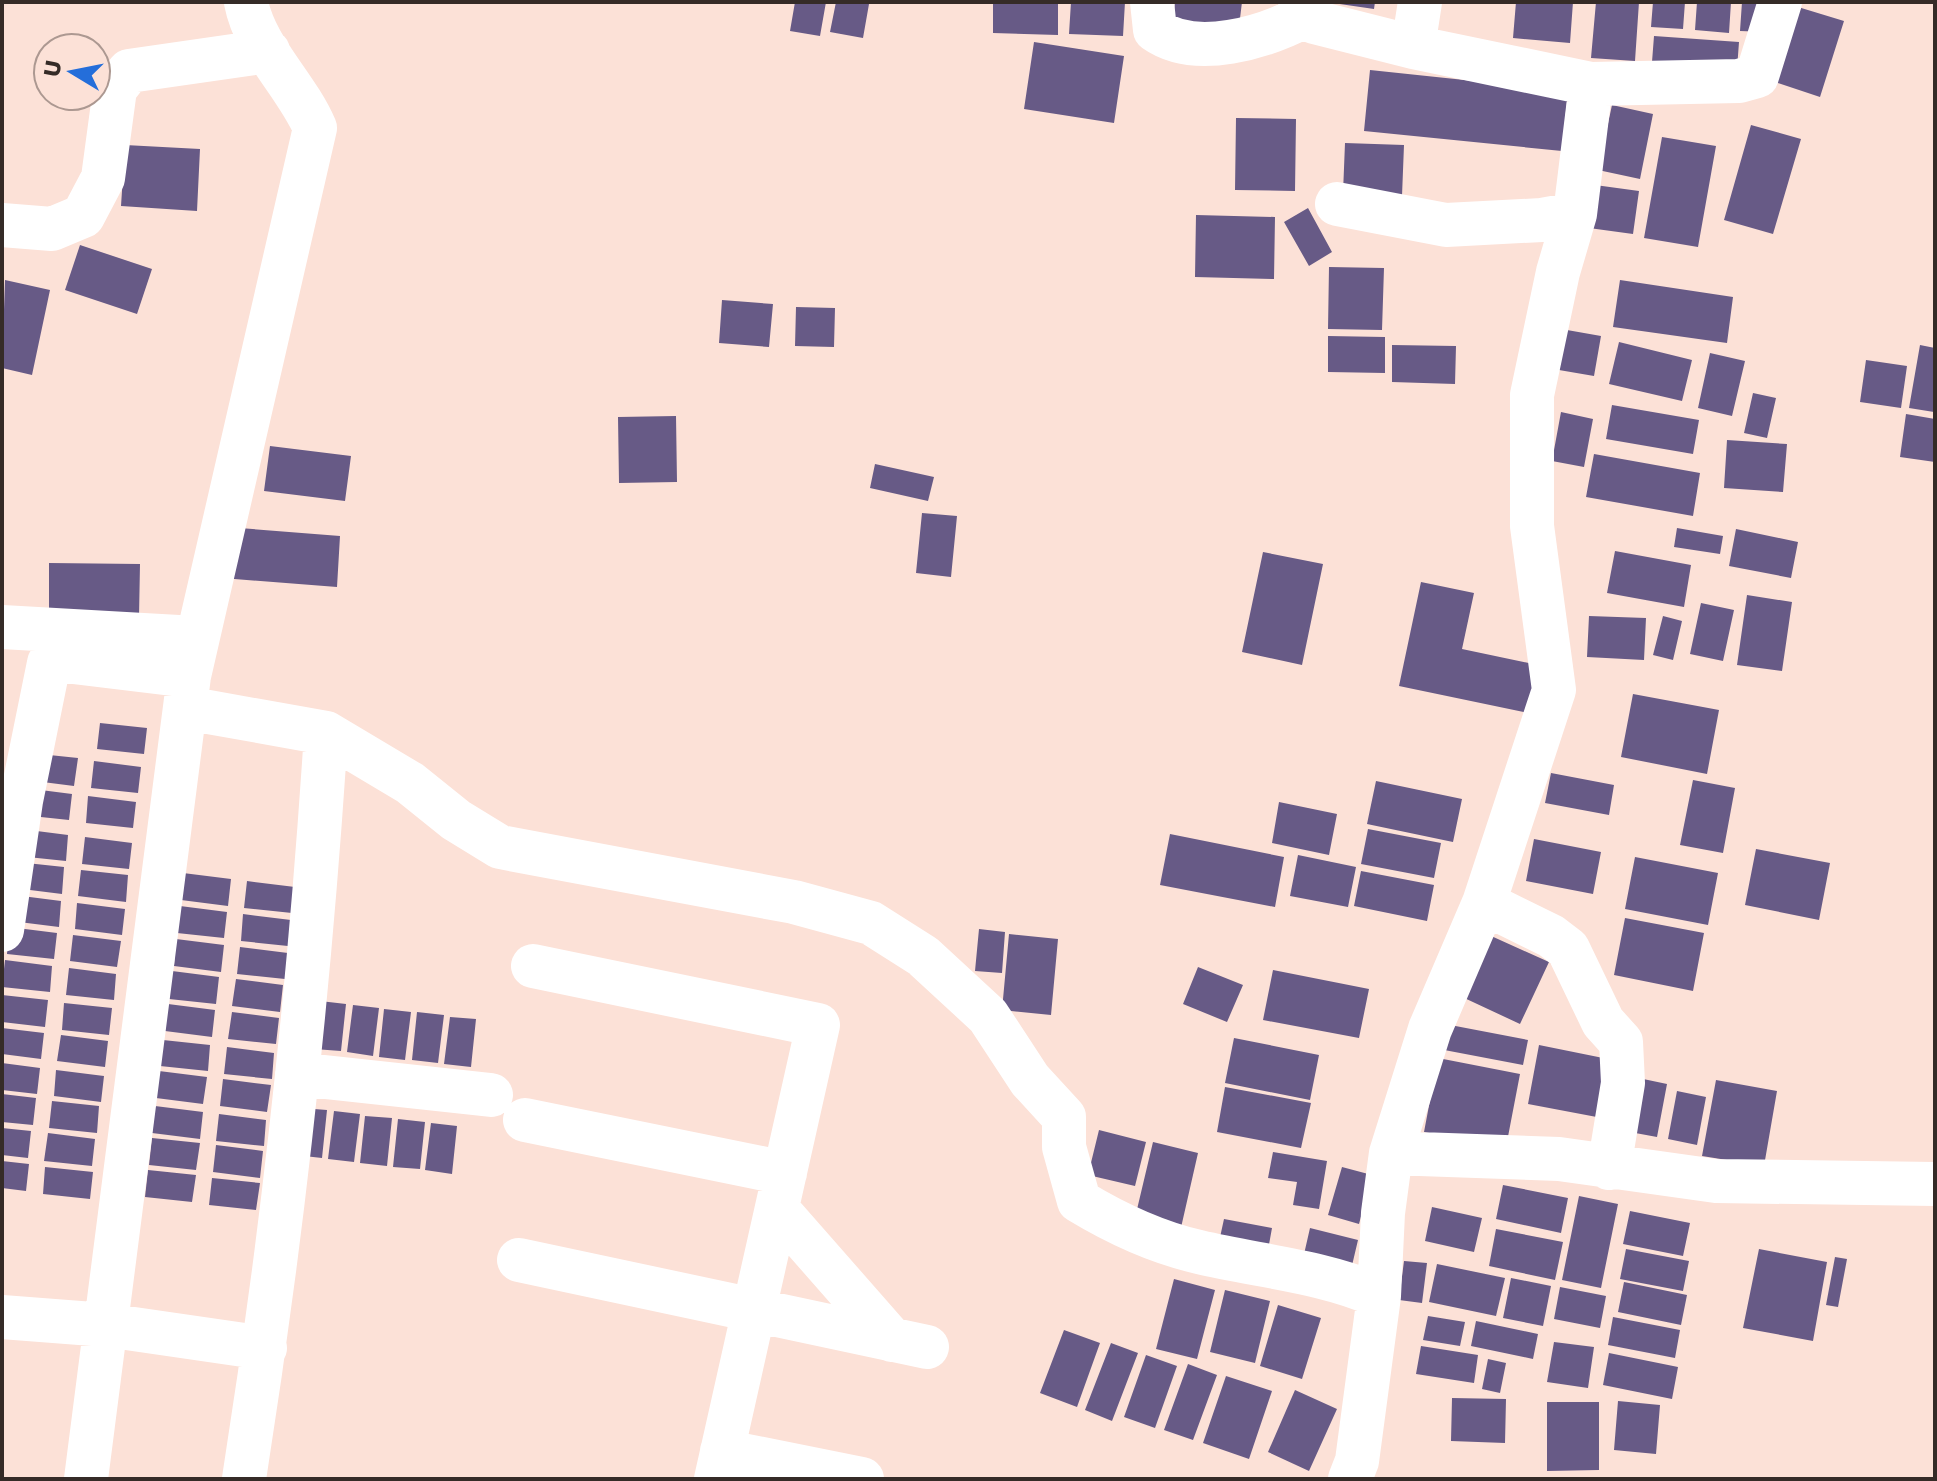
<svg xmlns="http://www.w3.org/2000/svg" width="1937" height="1481" viewBox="0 0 1937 1481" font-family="'Golos Text',sans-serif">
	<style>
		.building { fill: #675a86 }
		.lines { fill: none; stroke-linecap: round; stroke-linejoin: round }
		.minor { stroke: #fff; stroke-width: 44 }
	</style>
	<rect width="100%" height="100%" fill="#fce1d7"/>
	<path class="building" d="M795 2H826L820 36 790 31Z
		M836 2 869 4 863 38 830 32Z
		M993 2H1058V35L993 33Z
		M1071 2H1125L1123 36 1069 34Z
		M1175 2H1242L1238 35 1172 25Z
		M1326 2H1375L1374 9Z
		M1516 2H1573L1570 43 1513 38Z
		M1596 2H1639L1635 61 1591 58Z
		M1653 2H1685L1683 29 1651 27Z
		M1697 2H1731L1729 33 1695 30Z
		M1742 2H1768L1766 32 1740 31Z
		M1798 7 1844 21 1820 97 1775 82Z
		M1654 36 1739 42 1737 69 1652 62Z
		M1034 42 1124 56 1114 123 1024 109Z
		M1370 70 1568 91 1562 151 1364 131Z
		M1612 105 1653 114 1640 179 1598 170Z
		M1236 118 1296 119 1295 191 1235 190Z
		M1751 125 1801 139 1773 234 1724 220Z
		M1662 137 1716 146 1698 247 1644 238Z
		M1345 143 1404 145 1402 196 1343 193Z
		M125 145 200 149 197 211 121 206Z
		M1595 185 1639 191 1633 234 1589 228Z
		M1308 208 1332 252 1309 266 1284 222Z
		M1196 215 1275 217 1274 279 1195 277Z
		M80 245 152 269 137 314 65 290Z
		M1329 267 1384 268 1382 330 1328 329Z
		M5 280 50 290 32 375 2 368Z
		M1620 280 1733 297 1727 343 1613 327Z
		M722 300 773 304 769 347 719 343Z
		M796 307 835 308 834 347 795 346Z
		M1567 330 1601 336 1594 376 1559 370Z
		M1328 336 1385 337V373L1328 372Z
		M1619 342 1692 360 1682 401 1609 384Z
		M1392 345 1456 346 1455 384 1392 382Z
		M1920 345 1935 348 1934 412 1909 408Z
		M1710 353 1745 361 1732 416 1698 408Z
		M1866 360 1907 366 1901 408 1860 402Z
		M1753 393 1776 398 1767 438 1744 433Z
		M1612 405 1699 420 1693 454 1606 439Z
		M1561 412 1593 419 1584 467 1552 461Z
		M1906 414 1935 419V462L1900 457Z
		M676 416 677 482 619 483 618 417Z
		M1727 440 1787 444 1783 492 1724 488Z
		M270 446 351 456 345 501 264 491Z
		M1594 454 1700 473 1693 516 1586 497Z
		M875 464 934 477 928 501 870 488Z
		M922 513 957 516 951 577 916 573Z
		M226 527 340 536 337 587 222 578Z
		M1677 528 1723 536 1720 554 1674 547Z
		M1736 529 1798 542 1791 578 1729 566Z
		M1615 551 1691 565 1684 607 1607 593Z
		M1263 552 1323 564 1302 665 1242 652Z
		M49 563 140 564 139 617 49 616Z
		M1421 582 1474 593 1462 649 1538 665 1528 713 1399 686Z
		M1747 595 1792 602 1782 671 1737 665Z
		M1701 603 1734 610 1723 661 1690 654Z
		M1589 616 1646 618 1644 660 1587 657Z
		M1663 616 1682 621 1673 660 1653 655Z
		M1633 694 1719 710 1707 774 1621 757Z
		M100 723 147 728 144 754 97 749Z
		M30 753 78 758 74 786 27 780Z
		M94 761 141 767 138 793 91 788Z
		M1551 773 1614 785 1609 815 1545 803Z
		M1693 780 1735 788 1723 853 1680 845Z
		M1376 781 1462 799 1453 842 1367 824Z
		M25 788 72 794 69 820 22 815Z
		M88 796 136 802 133 828 86 823Z
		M1279 802 1337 814 1329 855 1272 843Z
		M21 829 68 835 66 861 18 856Z
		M1368 829 1441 843 1434 878 1361 864Z
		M1170 834 1284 857 1275 907 1160 885Z
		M85 837 132 843 129 869 82 864Z
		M1534 839 1601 852 1593 894 1526 881Z
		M1756 849 1830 863 1819 920 1745 905Z
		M1298 855 1356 867 1348 907 1290 896Z
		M1635 857 1718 873 1708 925 1625 909Z
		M17 862 64 867 62 894 14 888Z
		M81 870 128 875 126 902 78 896Z
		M1361 871 1434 885 1427 921 1354 906Z
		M183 873 231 879 228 906 181 900Z
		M247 881 295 887 292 913 244 908Z
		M14 895 61 901 59 927 11 921Z
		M77 903 125 909 122 935 75 929Z
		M180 906 227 912 224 938 177 933Z
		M243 914 291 920 288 946 241 941Z
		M1625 918 1704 933 1693 991 1614 975Z
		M9 927 57 933 54 959 7 954Z
		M979 929 1005 932 1002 973 975 971Z
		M1009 934 1058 939 1051 1015 1002 1010Z
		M73 935 121 941 117 967 70 961Z
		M1489 935 1549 962 1520 1024 1460 996Z
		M176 939 224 945 221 972 174 966Z
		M240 947 288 953 285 979 237 974Z
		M5 960 52 966 50 992 2 987Z
		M1198 967 1243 985 1227 1022 1183 1004Z
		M69 968 116 974 114 1000 66 995Z
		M1273 970 1369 989 1359 1038 1263 1020Z
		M172 971 219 977 216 1004 169 999Z
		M236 979 283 985 280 1012 232 1006Z
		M2 995 48 1000 45 1027 2 1022Z
		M320 1001 346 1004 341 1051 314 1049Z
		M64 1003 112 1008 109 1035 62 1030Z
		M168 1004 215 1010 212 1037 165 1031Z
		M353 1005 379 1008 373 1056 347 1052Z
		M384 1009 411 1012 405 1060 379 1057Z
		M232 1012 279 1018 276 1044 228 1039Z
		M417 1012 444 1015 438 1063 412 1060Z
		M450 1017 476 1019 471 1067 444 1064Z
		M1445 1024 1528 1040 1523 1065 1439 1049Z
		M2 1028 44 1033 41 1059 2 1054Z
		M61 1035 108 1041 105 1067 57 1061Z
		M1234 1038 1319 1055 1310 1100 1225 1083Z
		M163 1040 210 1045 208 1071 160 1066Z
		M1539 1045 1613 1060 1602 1118 1528 1104Z
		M227 1047 274 1053 272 1079 224 1074Z
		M1438 1058 1520 1074 1506 1147 1424 1132Z
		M2 1063 40 1068 37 1094 2 1090Z
		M56 1070 104 1076 101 1102 54 1096Z
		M159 1071 207 1077 203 1104 156 1098Z
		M1629 1076 1667 1084 1657 1137 1619 1130Z
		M223 1079 271 1085 267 1112 220 1106Z
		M1716 1080 1777 1091 1764 1166 1702 1156Z
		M1225 1087 1311 1103 1301 1148 1217 1132Z
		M1677 1091 1706 1097 1697 1145 1668 1139Z
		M2 1094 36 1098 33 1125 2 1122Z
		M52 1101 99 1106 97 1133 49 1128Z
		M155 1106 203 1112 200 1139 152 1133Z
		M301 1108 327 1110 322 1158 295 1155Z
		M334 1111 360 1114 354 1162 328 1159Z
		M219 1114 266 1120 264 1146 216 1141Z
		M365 1116 392 1118 387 1166 360 1163Z
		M398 1119 425 1122 420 1169 393 1167Z
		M431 1123 457 1126 452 1174 425 1170Z
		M2 1128 31 1131 28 1158 2 1155Z
		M1099 1130 1146 1142 1135 1186 1088 1175Z
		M48 1133 95 1139 92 1166 44 1161Z
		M152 1138 200 1143 196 1170 149 1165Z
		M1153 1142 1198 1153 1180 1232 1134 1222Z
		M216 1145 263 1151 260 1178 213 1172Z
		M1273 1152 1327 1161 1319 1209 1293 1205 1297 1182 1268 1178Z
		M2 1161 29 1164 26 1191 2 1188Z
		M45 1167 93 1172 90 1199 43 1194Z
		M1342 1167 1372 1175 1359 1224 1328 1215Z
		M148 1170 196 1175 192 1202 145 1197Z
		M212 1178 260 1183 256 1210 209 1205Z
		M1503 1185 1568 1198 1561 1233 1496 1219Z
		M1579 1196 1618 1204 1601 1288 1562 1280Z
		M1432 1207 1482 1218 1474 1252 1425 1241Z
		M1630 1211 1690 1223 1683 1256 1623 1244Z
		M1224 1219 1272 1228 1266 1261 1217 1251Z
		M1310 1228 1358 1240 1350 1274 1302 1263Z
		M1496 1229 1563 1242 1555 1280 1489 1266Z
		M1626 1249 1689 1261 1683 1291 1620 1279Z
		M1759 1249 1827 1262 1813 1341 1743 1328Z
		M1835 1257 1847 1259 1838 1307 1826 1305Z
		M1404 1261 1427 1263 1422 1303 1399 1300Z
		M1437 1264 1505 1278 1496 1316 1429 1302Z
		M1511 1278 1551 1286 1543 1326 1503 1318Z
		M1174 1279 1215 1290 1197 1359 1156 1349Z
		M1624 1282 1687 1295 1681 1325 1618 1312Z
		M1560 1287 1606 1296 1600 1328 1554 1319Z
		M1225 1290 1270 1301 1255 1363 1210 1352Z
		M1278 1305 1321 1318 1302 1379 1260 1366Z
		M1428 1316 1465 1322 1460 1346 1423 1340Z
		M1613 1317 1680 1330 1675 1358 1608 1345Z
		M1476 1321 1538 1334 1533 1359 1471 1346Z
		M1064 1330 1100 1343 1077 1407 1040 1393Z
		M1554 1342 1594 1347 1588 1388 1547 1382Z
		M1111 1343 1138 1353 1112 1421 1085 1410Z
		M1421 1346 1478 1355 1474 1383 1416 1374Z
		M1609 1353 1678 1367 1672 1399 1603 1385Z
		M1146 1355 1177 1366 1155 1428 1124 1417Z
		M1488 1359 1506 1363 1500 1393 1482 1389Z
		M1188 1364 1217 1375 1193 1440 1164 1430Z
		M1226 1376 1272 1391 1249 1459 1203 1443Z
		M1295 1390 1337 1409 1309 1471 1268 1452Z
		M1452 1398 1506 1399 1505 1443 1451 1441Z
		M1618 1401 1660 1405 1656 1454 1614 1450Z
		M1547 1402H1599V1470L1547 1471Z"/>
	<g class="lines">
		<path class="minor" d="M1152 2 1155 30C1196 59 1265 37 1305 16
			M1300 2 1305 16 1314 22 1413 47 1591 84
			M1413 47 1420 2
			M1337 204 1446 225 1542 220 1575 214
			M2 225 52 229 83 216 103 178 115 89 129 71 268 51
			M2 627 196 638
			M186 708 326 733C310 983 283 1232 244 1479
			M326 733 410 783 456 820 500 847 794 902 871 923 923 956 988 1016 1030 1080 1064 1117V1147L1079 1201C1117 1224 1155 1242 1199 1252 1258 1266 1323 1271 1379 1296
			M1484 903 1551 936 1568 949 1603 1022 1621 1042 1623 1083 1609 1168
			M2 930 21 801 49 663 65 661 189 676
			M533 966 818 1025 716 1479
			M297 1074 491 1095
			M525 1120 785 1173
			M1391 1153 1559 1159 1716 1181 1935 1184
			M777 1209 892 1340
			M519 1260 927 1347
			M2 1317 106 1325 265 1348
			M722 1451 862 1479
			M86 1479 189 676 315 128C296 84 255 49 246 2
			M1350 1479 1357 1461 1379 1296 1383 1213 1391 1153 1430 1029 1484 903 1554 690 1532 526V395L1558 272 1575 214 1591 84 1739 81 1757 76 1780 2"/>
	</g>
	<rect width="1937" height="1481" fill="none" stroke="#352b27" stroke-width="8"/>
	<g transform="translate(72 72) rotate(280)"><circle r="38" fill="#fce1d7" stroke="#ac9891" stroke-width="2"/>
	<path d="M0-6L14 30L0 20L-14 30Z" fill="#246eda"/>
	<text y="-12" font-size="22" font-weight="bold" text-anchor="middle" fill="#352b27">U</text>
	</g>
</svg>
